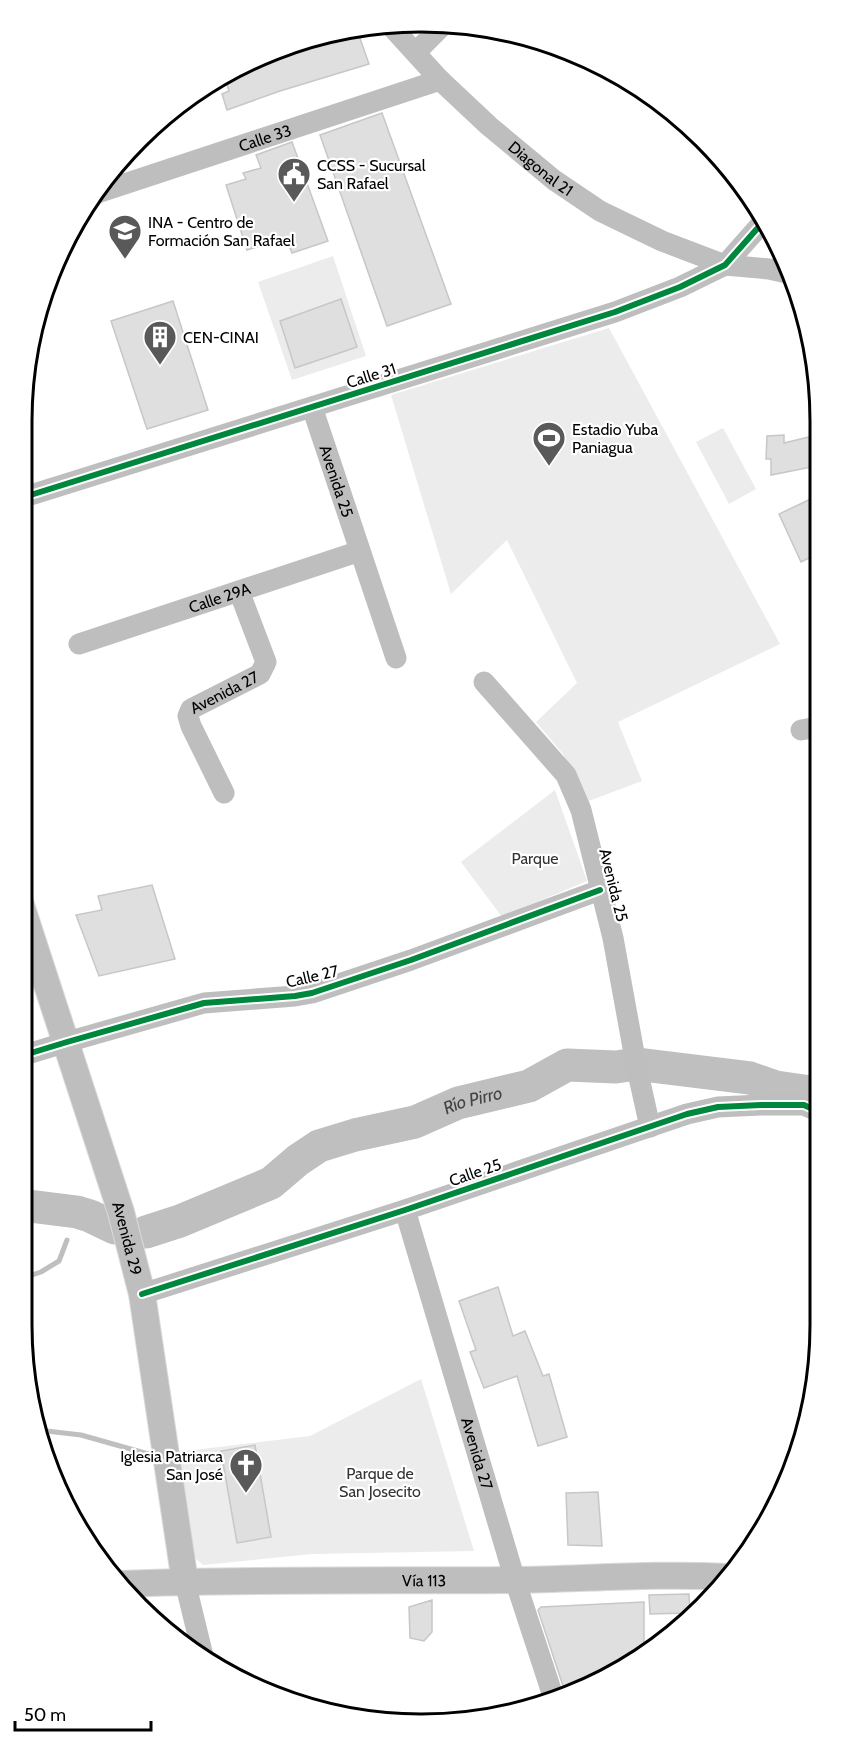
<svg xmlns="http://www.w3.org/2000/svg" width="841" height="1745" viewBox="0 0 841 1745" font-family="Cabin,sans-serif">
	<style>
		.green { fill: #ececec; fill-rule: evenodd }
		.lines { fill: none; stroke-linecap: round; stroke-linejoin: round }
		.stream { stroke: #bfbfbf; stroke-width: 5 }
		.river { stroke: #bfbfbf; stroke-width: 33 }
		.building { fill: #dfdfdf; stroke: #c7c7c7; stroke-width: 1.5 }
		.major-casing { stroke: #dbdbdb; stroke-width: 28 }
		.minor { stroke: #bebebe; stroke-width: 21 }
		.major { stroke: #bebebe; stroke-width: 26 }
		.cycleway-casing { stroke: #fff; stroke-width: 10 }
		.cycleway { stroke: #00873e; stroke-width: 6 }
		.labels { text-anchor: middle; stroke-width: 4.5; stroke-linejoin: round; paint-order: stroke }
		.street-label { font-size: 16px; fill: #000; stroke: #fff }
		.poi-label { font-size: 16px; fill: #000; stroke: #fff; text-anchor: start }
		.park-label { font-size: 16px; fill: #333; stroke: #fff }
		.water-label { font-size: 18px; font-style: italic; fill: #444; stroke: #fff }
		.rim { fill: none; stroke: #000; stroke-width: 3 }
	</style>
	<rect width="100%" height="100%" fill="#fff"/>
	<path class="green" d="M333 256 366 356 292 380 258 282Z
		M609 328 780 644 618 722 642 781 586 802 563 754 536 722 577 683 507 540 451 594 391 395Z
		M723 428 756 489 729 504 696 442Z
		M555 790 587 881 502 917 461 862Z
		M421 1379 474 1551 312 1554 203 1565 195 1558 177 1452 310 1436ZM255 1445 271 1536 237 1542 221 1451Z"/>
	<g class="lines">
		<path class="stream" d="M81 1223 90 1216
			M21 1279 41 1272 59 1261 67 1240
			M38 1430 81 1435 159 1457
			M175 1457 186 1458"/>
		<g class="river">
			<path d="M21 1205 77 1212 90 1216 115 1228"/>
			<path id="s1" d="M146 1232 180 1221 271 1183 298 1160 319 1146 355 1135 415 1122 458 1103 529 1086 567 1065 616 1067 636 1064 750 1078 776 1087 811 1092 819 1090"/>
		</g>
	</g>
	<path class="building" d="M356 27 369 64 280 91 227 110 222 94 229 91 224 75 268 51 340 29 342 33Z
		M382 113 451 304 387 326 320 135Z
		M292 142 328 241 292 253 286 238 247 250 226 185 246 179 243 173 261 168 256 155Z
		M341 299 357 347 295 368 280 321Z
		M173 301 208 410 147 429 111 321Z
		M784 435V443L817 435V466L771 475V459H766L767 436Z
		M817 496V554L801 562 779 514Z
		M152 885 175 959 99 976 76 915 102 910 98 896Z
		M498 1287 513 1336 525 1331 543 1376 549 1374 567 1437 538 1446 517 1376 484 1388 470 1352 476 1350 459 1301Z
		M255 1445 271 1537 237 1543 221 1451Z
		M598 1492 602 1546 568 1545 566 1493Z
		M689 1594 690 1613 650 1614 649 1595Z
		M432 1600V1632L424 1641 410 1638 409 1607Z
		M644 1602V1649L597 1683 565 1692 538 1610 541 1607Z"/>
	<g class="lines">
		<g class="major-casing">
			<g id="major">
				<path id="s8" d="M21 905 121 1212 142 1294 185 1582"/>
				<path id="s9" d="M121 1584C252 1579 383 1581 513 1580 585 1579 657 1573 728 1577"/>
			</g>
		</g>
		<g class="minor">
			<path id="s2" d="M389 24 440 80 489 126 554 180 600 211 662 241 725 265 769 269 791 274"/>
			<path d="M416 52 445 23"/>
			<path id="s3" d="M91 195 440 80"/>
			<path id="s4" d="M312 407 396 658"/>
			<path d="M21 498 615 312 680 287 725 265 763 222"/>
			<path id="s5" d="M79 644 360 551"/>
			<path d="M484 682 566 775 581 810 613 938 636 1064 650 1127"/>
			<path d="M801 730 818 727"/>
			<path id="s6" d="M224 793 191 726 188 716 191 709 260 674 266 662 239 591"/>
			<path d="M21 1056 67 1042 204 1003 295 996 312 993 411 960 600 890"/>
			<path id="s7" d="M405 1210 515 1580 553 1696"/>
			<path d="M142 1294 405 1210 687 1114 718 1107 761 1105H804L819 1112"/>
			<path d="M185 1582 204 1660"/>
		</g>
		<use href="#major" class="major"/>
		<g class="cycleway-casing">
			<path id="cycleway" d="M21 498 615 312 680 287 725 265 763 222
				M21 1056 67 1042 204 1003 295 996 312 993 411 960 600 890
				M142 1294 405 1210 687 1114 718 1107 761 1105H804L819 1112"/>
		</g>
		<use href="#cycleway" class="cycleway"/>
	</g>
	<defs>
		<g id="civic-pin" transform="scale(1.725)"><path d="M0 17L-7.5 6A9.5 9.5 0 1 1 7.5 6Z" fill="#595959" stroke="#fff"/><path d="M-.6-6.5H3V-4.5H.6V-3L4-1V1h2V6H-6V1h2V-1L-.6-3ZM-1.2 2.5V6h2.4V2.5Z" fill="#fff"/></g>
		<g id="university-pin" transform="scale(1.725)"><path d="M0 17L-7.5 6A9.5 9.5 0 1 1 7.5 6Z" fill="#595959" stroke="#fff"/><path d="M0-5L7-2L0 1L-7-2ZM-4 1L0 2.5L4 1V4Q0 6-4 4Z" fill="#fff"/></g>
		<g id="building-pin" transform="scale(1.725)"><path d="M0 17L-7.5 6A9.5 9.5 0 1 1 7.5 6Z" fill="#595959" stroke="#fff"/><path d="M-4-6H4V6H1V3H-1V6H-4ZM-2.5-4.3h1.7v1.8h-1.7ZM.8-4.3h1.7v1.8H.8ZM-2.5-1h1.7V.8h-1.7ZM.8-1h1.7V.8H.8Z" fill="#fff"/></g>
		<g id="stadium-pin" transform="scale(1.725)"><path d="M0 17L-7.5 6A9.5 9.5 0 1 1 7.5 6Z" fill="#595959" stroke="#fff"/><path d="M0-5a6.5 5 0 1 0 0 10a6.5 5 0 1 0 0-10ZM-3.5-1.8h7v3.6h-7Z" fill="#fff"/></g>
		<g id="church-pin" transform="scale(1.725)"><path d="M0 17L-7.5 6A9.5 9.5 0 1 1 7.5 6Z" fill="#595959" stroke="#fff"/><path d="M-1.2-6h2.4v3.5h3.3v2.4h-3.3V6h-2.4V-.1h-3.3v-2.4h3.3Z" fill="#fff"/></g>
	</defs>
	<g fill-rule="evenodd">
		<use href="#civic-pin" x="294" y="174"/>
		<use href="#university-pin" x="125" y="231"/>
		<use href="#building-pin" x="160" y="337"/>
		<use href="#stadium-pin" x="549" y="438"/>
		<use href="#church-pin" x="246" y="1465"/>
	</g>
	<g class="labels">
		<g class="street-label">
			<text dy="6" stroke="none"><textPath href="#s3" startOffset="183">Calle 33</textPath></text>
			<text dy="6" stroke="none"><textPath href="#s2" startOffset="210">Diagonal 21</textPath></text>
			<text transform="translate(371 375) rotate(-17)" y="6">Calle 31</text>
			<text dy="6" stroke="none"><textPath href="#s4" startOffset="78">Avenida 25</textPath></text>
			<text dy="6" stroke="none"><textPath href="#s5" startOffset="148">Calle 29A</textPath></text>
			<text dy="6" stroke="none"><textPath href="#s6" startOffset="130">Avenida 27</textPath></text>
			<text transform="translate(614 885) rotate(76)" y="6">Avenida 25</text>
			<text transform="translate(312 976) rotate(-13)" y="6">Calle 27</text>
			<text transform="translate(475 1172) rotate(-19)" y="6">Calle 25</text>
			<text dy="6" stroke="none"><textPath href="#s8" startOffset="350">Avenida 29</textPath></text>
			<text dy="6" stroke="none"><textPath href="#s7" startOffset="254">Avenida 27</textPath></text>
			<text dy="6" stroke="none"><textPath href="#s9" startOffset="303">Vía 113</textPath></text>
		</g>
		<g class="poi-label">
			<text x="317" y="171">CCSS - Sucursal<tspan x="317" dy="18">San Rafael</tspan></text>
			<text x="148" y="228">INA - Centro de<tspan x="148" dy="18">Formación San Rafael</tspan></text>
			<text x="183" y="343">CEN-CINAI</text>
			<text x="572" y="435">Estadio Yuba<tspan x="572" dy="18">Paniagua</tspan></text>
			<text x="223" y="1462" text-anchor="end">Iglesia Patriarca<tspan x="223" dy="18">San José</tspan></text>
		</g>
		<g class="park-label">
			<text x="535" y="864">Parque</text>
			<text x="380" y="1479">Parque de<tspan x="380" dy="18">San Josecito</tspan></text>
		</g>
		<g class="water-label">
			<text dy="6" stroke="none"><textPath href="#s1" startOffset="356">Río Pirro</textPath></text>
		</g>
	</g>
	<path d="M0 0H841V1745H0ZM421 32H421A389 389 0 0 1 810 421V1325A389 389 0 0 1 421 1714H421A389 389 0 0 1 32 1325V421A389 389 0 0 1 421 32Z" fill="#fff" fill-rule="evenodd"/>
	<path class="rim" d="M421 32H421A389 389 0 0 1 810 421V1325A389 389 0 0 1 421 1714H421A389 389 0 0 1 32 1325V421A389 389 0 0 1 421 32Z"/>
	<path d="M15 1721v9h136v-9" fill="none" stroke="#000000" stroke-width="3"/>
	<text x="24" y="1721" font-size="18" fill="#000000" stroke="#ffffff" stroke-width="4.5" paint-order="stroke">50 m</text>
</svg>
